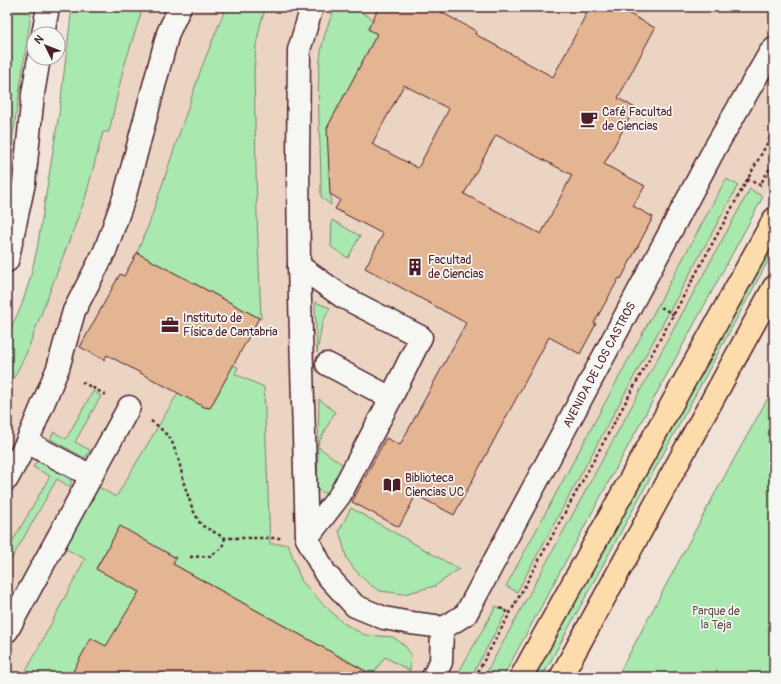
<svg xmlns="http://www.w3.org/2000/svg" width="781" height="684" viewBox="0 0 781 684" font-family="Pangolin,sans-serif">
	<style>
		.built { fill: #ecd4c2 }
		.green { fill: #a9e8af; stroke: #7a846d }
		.building { fill: #e3b593; stroke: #4a1f2b; fill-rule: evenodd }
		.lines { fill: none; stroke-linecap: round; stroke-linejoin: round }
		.minor-casing { stroke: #4a1f2b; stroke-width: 25 }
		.major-casing { stroke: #4a1f2b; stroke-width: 25 }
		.path { stroke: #4a1f2b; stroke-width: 2.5; stroke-dasharray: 3 3; stroke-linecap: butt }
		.minor { stroke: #f6f6f2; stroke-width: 22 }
		.major { stroke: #fddcac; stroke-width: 22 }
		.labels { text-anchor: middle; stroke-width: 3.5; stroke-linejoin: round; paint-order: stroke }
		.poi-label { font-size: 12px; fill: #4a1f2b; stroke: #f6f6f2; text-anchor: start }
		.street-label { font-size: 12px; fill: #4a1f2b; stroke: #f6f6f2 }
		.park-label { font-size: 12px; fill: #62514c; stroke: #f6f6f2 }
	</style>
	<rect width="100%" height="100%" fill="#f0e2d6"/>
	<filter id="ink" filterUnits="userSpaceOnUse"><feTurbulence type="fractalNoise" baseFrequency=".025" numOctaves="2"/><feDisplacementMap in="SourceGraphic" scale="8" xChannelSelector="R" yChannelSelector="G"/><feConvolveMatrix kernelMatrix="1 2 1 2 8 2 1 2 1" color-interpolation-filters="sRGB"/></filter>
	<g filter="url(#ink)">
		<path class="built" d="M143 7H774V178L503 677H7V391L26 354 85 199 103 132H109L123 70Z"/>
		<path class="green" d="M7 7H32L7 176Z
			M72 7H143L123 70 109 132H103L85 199 26 354 7 391V335L21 307 30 279 37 249 59 114Z
			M226 7H266L261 22 256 46 254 72 257 215 261 319 137 253 150 221 201 69Z
			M336 7H354V8L373 19 368 29 377 34 328 127 331 205 321 197C321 172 320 146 319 121 318 80 316 44 336 7Z
			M726 179 738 185 517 592 506 586Z
			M750 189 763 197 503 677H484Z
			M332 220 360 236 348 258 331 247Z
			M774 236V250L542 677H534Z
			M315 302 330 308 322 324 317 353Z
			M233 365 238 367 235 374 264 387 270 544H288L301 580 320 601 343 623 365 635 393 637 405 646 411 654 410 671 385 657 373 674 377 677H371L373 675 173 564 176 558 120 527 96 568 148 597 106 646 70 677H23L85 559 64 548 97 486 116 497 178 393 210 408Z
			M774 387V677H617L713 497Z
			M93 391 101 396 75 442 90 450 85 458 50 439 54 432 66 439Z
			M319 399 335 412 317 446 346 467 332 491 324 493 317 490Z
			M41 461C51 465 76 471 70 487L57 479 7 567V551L50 476 33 467 36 462Z
			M351 508 459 569 435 586 404 594 380 591 370 585 354 569 347 559 339 531Z
			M496 606 507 611 471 677H456Z"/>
		<path class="building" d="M379 7H432L476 31 475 34 553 77 590 7H617L655 28 618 98 635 108 604 164 645 186 633 206 653 217 621 279 619 278 594 323 596 324 580 354 549 337 454 515 416 495 399 527 352 502 386 438 400 445 466 323 365 268 383 234 335 209 340 200 330 194 327 128 377 34 368 29ZM404 85 449 109 418 168 372 144ZM496 135 572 175 541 234 464 194Z
			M137 253 259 318 210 408 204 407 107 355 104 360 80 347 120 274 124 276Z
			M120 526 176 558 173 564 376 677H70L91 638 106 646 139 592 96 569Z"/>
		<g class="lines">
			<g class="minor-casing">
				<g id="minor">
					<path d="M312 7 299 50 298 164 299 266 307 538 325 573 355 606 384 618 411 623 435 626 442 629"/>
					<path d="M43 34 48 7"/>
					<path d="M7 261 24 183 33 94 39 58"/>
					<path d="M299 266 343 297 421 337 391 398 340 495 307 538"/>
					<path d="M327 364 391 398"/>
					<path d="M27 442 91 476"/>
					<path d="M7 479 27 442 58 368 74 311 105 251 125 195 168 33 180 7"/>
					<path id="s1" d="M442 629 466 614 715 148 770 53 774 49"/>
					<path d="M7 631 129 407"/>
					<path d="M433 677 441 662 442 629"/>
				</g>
			</g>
			<g class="major-casing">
				<path id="major" d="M521 677 774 219
					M561 677 774 287"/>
			</g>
			<path class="path" d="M747 179 760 185 774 161
				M661 307 674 315
				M82 382 106 395
				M151 421 158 426 171 439 179 461 184 484 193 510 201 525 225 538H281
				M190 557 210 556 222 548 225 538
				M500 608 510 613
				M475 677 774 131"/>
			<use href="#minor" class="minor"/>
			<use href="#major" class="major"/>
		</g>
	</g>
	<defs>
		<g id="cafe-bare" transform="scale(1.38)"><path d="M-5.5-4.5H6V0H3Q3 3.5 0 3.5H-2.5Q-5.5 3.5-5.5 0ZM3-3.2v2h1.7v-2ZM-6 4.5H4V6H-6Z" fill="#4a1f2b" stroke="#f6f6f2" stroke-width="2.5" paint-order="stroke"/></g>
		<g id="building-bare" transform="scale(1.38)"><path d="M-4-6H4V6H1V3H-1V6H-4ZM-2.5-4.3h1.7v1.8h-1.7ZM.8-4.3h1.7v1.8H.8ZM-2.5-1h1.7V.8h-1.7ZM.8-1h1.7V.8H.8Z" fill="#4a1f2b" stroke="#f6f6f2" stroke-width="2.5" paint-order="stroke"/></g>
		<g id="office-bare" transform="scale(1.38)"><path d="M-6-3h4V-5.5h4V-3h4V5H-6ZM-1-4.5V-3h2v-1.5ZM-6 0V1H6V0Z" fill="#4a1f2b" stroke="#f6f6f2" stroke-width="2.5" paint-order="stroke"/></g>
		<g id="library-bare" transform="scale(1.38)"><path d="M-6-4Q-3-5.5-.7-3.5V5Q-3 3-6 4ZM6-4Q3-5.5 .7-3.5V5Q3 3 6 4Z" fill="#4a1f2b" stroke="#f6f6f2" stroke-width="2.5" paint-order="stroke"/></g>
	</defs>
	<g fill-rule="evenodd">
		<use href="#cafe-bare" x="589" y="119"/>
		<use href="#building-bare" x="415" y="267"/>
		<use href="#office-bare" x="170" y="325"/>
		<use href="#library-bare" x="392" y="485"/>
	</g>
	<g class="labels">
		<g class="poi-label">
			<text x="602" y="116">Café Facultad<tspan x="602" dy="14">de Ciencias</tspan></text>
			<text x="428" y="264">Facultad<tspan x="428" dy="14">de Ciencias</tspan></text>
			<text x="183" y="322">Instituto de<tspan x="183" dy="14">Física de Cantabria</tspan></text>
			<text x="405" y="482">Biblioteca<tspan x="405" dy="14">Ciencias UC</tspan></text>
		</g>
		<g class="street-label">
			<text dy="4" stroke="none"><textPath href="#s1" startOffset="311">AVENIDA DE LOS CASTROS</textPath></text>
		</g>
		<g class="park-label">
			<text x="716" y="615">Parque de<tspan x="716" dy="14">la Teja</tspan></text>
		</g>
	</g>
	<rect width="781" height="684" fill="none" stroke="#f6f6f2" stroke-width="24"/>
	<rect x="12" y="12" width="757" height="660" fill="none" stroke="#4a1f2b" stroke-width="1.5" filter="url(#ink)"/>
	<g transform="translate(46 46) rotate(313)"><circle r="19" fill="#f6f6f2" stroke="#b1a0a2"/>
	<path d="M0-3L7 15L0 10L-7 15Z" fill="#4a1f2b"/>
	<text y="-6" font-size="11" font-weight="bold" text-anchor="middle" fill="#4a1f2b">N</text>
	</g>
</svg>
